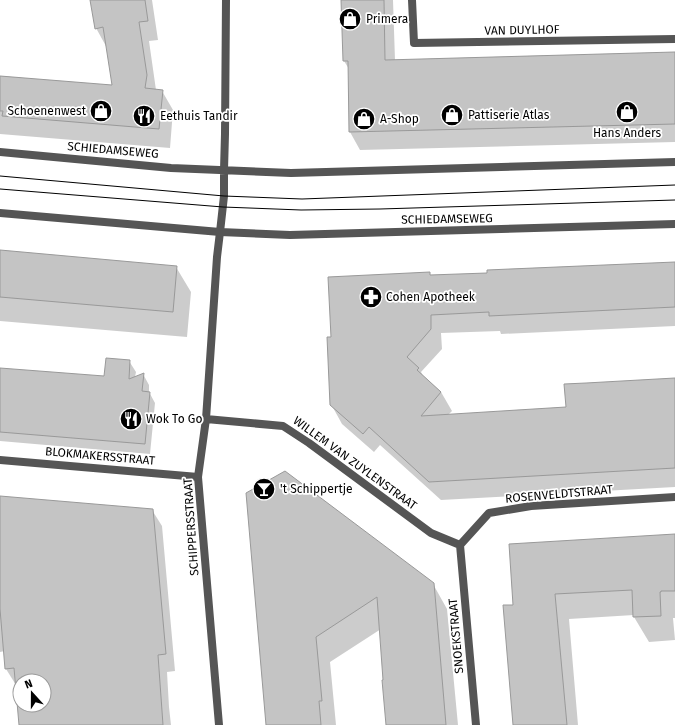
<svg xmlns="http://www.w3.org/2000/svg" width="675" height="725" viewBox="0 0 675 725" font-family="'Fira Sans',sans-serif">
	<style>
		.shadow { fill: #0003; fill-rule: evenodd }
		.building { fill: #c4c4c4; stroke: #999; fill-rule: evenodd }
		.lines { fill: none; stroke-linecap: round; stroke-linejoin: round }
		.service { stroke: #555; stroke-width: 8 }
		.minor { stroke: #555; stroke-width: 8 }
		.tertiary { stroke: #555; stroke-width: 8 }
		.tram { stroke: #000; stroke-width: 1 }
		.labels { text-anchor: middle; stroke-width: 3.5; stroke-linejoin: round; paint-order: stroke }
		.poi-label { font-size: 12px; fill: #000; stroke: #fff; text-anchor: start }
		.street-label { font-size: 12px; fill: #000; stroke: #fff }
	</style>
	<rect width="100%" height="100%" fill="#fff"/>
	<path class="shadow" d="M91 0H152L158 40 149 41 156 90 162 91 173 110 170 148 0 134V76L113 86 107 48 96 28Z
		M343 0H393L395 60 675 53V142L360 150 350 132 349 69 344 61Z
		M0 252 176 267 191 292 187 337 0 321Z
		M675 263V326L501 334 500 331 441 333 442 349 421 372 423 376 441 392 452 411 448 415 567 408 675 379V487L441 500 380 445 374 452 342 424 331 404 332 338 429 273 430 276 489 274Z
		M129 361 136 372 135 377 143 374 149 385V392L155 403 150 454 0 441V369L105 377Z
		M247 494 433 584 447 609 458 725H387L381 629 330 662 336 725H267Z
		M0 497 152 510 162 526 175 671 167 672 169 707 171 725H20L16 685 6 669 5 651 0 652ZM20 681H44V705H20Z
		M675 535V618H673L675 640 649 642 634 617V615L569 619 578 725H515L514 605Z"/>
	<path class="building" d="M90 0H145L148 21 139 22 147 75 145 88 163 90 159 129 2 116 3 111H0V76L112 85 103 27 95 29Z
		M341 0H384L385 60 675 52V124L349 132 348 61H343Z
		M0 250 177 266 173 312 0 297Z
		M675 262V307L489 316V312L431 315V329L407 357 419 368 417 370 441 392 421 416 566 407 564 384 586 383 675 378V468L429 482 369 427 363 434 330 405 327 337H331L328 277 430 272V275L487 273V270Z
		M106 358 130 360 129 379 144 373 142 391 150 392 145 444 0 432V368L104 376Z
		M285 471 434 583 446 725H386L382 680H383L377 597 316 637 322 701H319L321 725H266L246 493Z
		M0 496 153 509 166 654 158 655 163 725H19L14 668 5 669 0 609ZM20 681H44V705H20Z
		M675 534V591H661V592H660L661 616 633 617 632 590 555 594 567 725H513L503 605H513L509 544Z"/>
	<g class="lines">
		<path class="service" d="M412 0 414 43 675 39"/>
		<path class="minor" d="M224 170 225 134 226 0
			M206 419 283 426 309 443 431 533 460 545
			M0 460 198 477
			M460 545 489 513 531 506 675 497
			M460 545 476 725
			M219 725 198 477 206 419 217 257 220 232"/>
		<path class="tertiary" d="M0 152 171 168 291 173 675 162
			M0 213 220 232 290 235 675 224
			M220 232 224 196V170"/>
		<path class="tram" d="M0 176 224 196 302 199 675 185
			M0 189 223 207 301 210 380 209 675 200"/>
	</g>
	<defs>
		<g id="shop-disc" transform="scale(1.15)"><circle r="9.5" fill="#000" stroke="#fff"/><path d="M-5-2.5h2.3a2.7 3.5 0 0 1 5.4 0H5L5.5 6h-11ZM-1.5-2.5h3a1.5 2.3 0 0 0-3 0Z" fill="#fff"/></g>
		<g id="restaurant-disc" transform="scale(1.15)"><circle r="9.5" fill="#000" stroke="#fff"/><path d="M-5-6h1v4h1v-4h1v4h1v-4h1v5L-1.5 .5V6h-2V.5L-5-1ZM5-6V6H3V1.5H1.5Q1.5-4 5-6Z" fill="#fff"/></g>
		<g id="pharmacy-disc" transform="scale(1.15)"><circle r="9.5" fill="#000" stroke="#fff"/><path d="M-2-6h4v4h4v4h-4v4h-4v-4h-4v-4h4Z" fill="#fff"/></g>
		<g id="bar-disc" transform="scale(1.15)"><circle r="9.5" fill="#000" stroke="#fff"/><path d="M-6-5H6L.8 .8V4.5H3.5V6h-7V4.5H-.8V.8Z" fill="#fff"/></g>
	</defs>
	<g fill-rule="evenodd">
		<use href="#shop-disc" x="350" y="19"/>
		<use href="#shop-disc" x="101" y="111"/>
		<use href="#shop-disc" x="627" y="112"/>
		<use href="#shop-disc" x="452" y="115"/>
		<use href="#restaurant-disc" x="144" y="116"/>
		<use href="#shop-disc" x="364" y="119"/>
		<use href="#pharmacy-disc" x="371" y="297"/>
		<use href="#restaurant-disc" x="131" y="419"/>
		<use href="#bar-disc" x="264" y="489"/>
	</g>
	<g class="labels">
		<g class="poi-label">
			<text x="366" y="23">Primera</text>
			<text x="86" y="115" text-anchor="end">Schoenenwest</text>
			<text x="468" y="119">Pattiserie Atlas</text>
			<text x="160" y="120">Eethuis Tandir</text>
			<text x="380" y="123">A-Shop</text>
			<text x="627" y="137" text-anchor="middle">Hans Anders</text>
			<text x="386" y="301">Cohen Apotheek</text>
			<text x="146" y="423">Wok To Go</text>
			<text x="280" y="493">'t Schippertje</text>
		</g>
		<g class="street-label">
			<text transform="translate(522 30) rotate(-1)" y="4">VAN DUYLHOF</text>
			<text transform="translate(113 150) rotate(5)" y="4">SCHIEDAMSEWEG</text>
			<text transform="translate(447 219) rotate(-1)" y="4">SCHIEDAMSEWEG</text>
			<text transform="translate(100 456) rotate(5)" y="4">BLOKMAKERSSTRAAT</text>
			<text transform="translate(355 463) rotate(36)" y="4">WILLEM VAN ZUYLENSTRAAT</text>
			<text transform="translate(559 494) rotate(-5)" y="4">ROSENVELDTSTRAAT</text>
			<text transform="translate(191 527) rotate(-94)" y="4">SCHIPPERSSTRAAT</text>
			<text transform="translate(456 636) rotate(-95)" y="4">SNOEKSTRAAT</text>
		</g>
	</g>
	<g transform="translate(32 693) rotate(339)"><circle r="19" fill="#ffffff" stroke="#999999"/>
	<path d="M0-3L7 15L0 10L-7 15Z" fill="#000000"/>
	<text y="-6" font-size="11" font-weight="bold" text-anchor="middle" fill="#000000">N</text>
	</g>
</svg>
